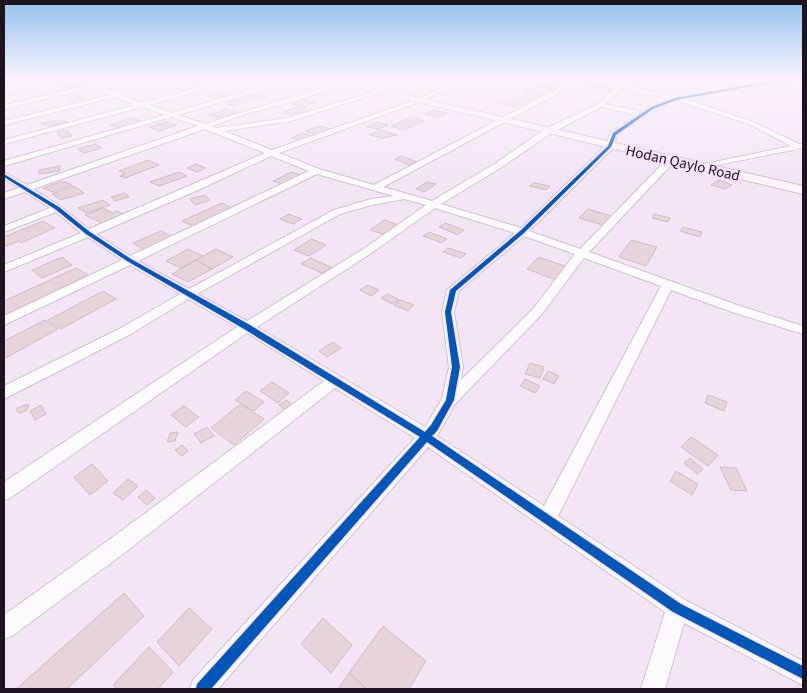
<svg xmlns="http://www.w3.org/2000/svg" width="807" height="693" viewBox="0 0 807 693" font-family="'Source Sans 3',sans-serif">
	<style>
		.building { fill: #e6d4da; stroke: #cebfc6 }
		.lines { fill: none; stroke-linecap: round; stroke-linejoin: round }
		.street-casing { stroke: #cfc3d0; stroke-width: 2 }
		.secondary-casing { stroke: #cfc3d0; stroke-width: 2 }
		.street { fill: #fdfbfe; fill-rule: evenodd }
		.secondary { fill: #f9f4f7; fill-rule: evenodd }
		.cycleway-casing { stroke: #f9dffc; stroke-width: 3 }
		.cycleway { fill: #0057b8; fill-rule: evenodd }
		.labels { text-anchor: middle; stroke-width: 4; stroke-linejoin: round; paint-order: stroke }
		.far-street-label { font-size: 15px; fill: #1d141f; stroke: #f9dffc }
	</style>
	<rect width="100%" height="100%" fill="#f4e5f6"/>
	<path class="building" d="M540 80H560L550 89 539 87 546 81Z
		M75 82 84 84 69 88 60 85Z
		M592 85 612 88 608 92 587 89Z
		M527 89 544 93 516 107 494 102 499 100 510 102 529 93 522 92Z
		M218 93 228 95 217 99 207 96Z
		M261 93 269 96 233 106 225 103Z
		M81 96 87 100 72 103 66 99Z
		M305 99 317 101 303 107 292 104Z
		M301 106 312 111 293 116 283 112Z
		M227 109 238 112 220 118 209 115Z
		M434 110 447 113 438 117 425 114Z
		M412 117 424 121 403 130 391 126Z
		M132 118 141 121 119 128 110 125Z
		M61 120 68 122 49 126 41 123Z
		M166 122 176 125 159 131 149 127Z
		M377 122 388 125 378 129 367 127Z
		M320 126 331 129 316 135 305 131Z
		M68 130 72 136 61 138 57 132Z
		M380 130 397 135 382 138 370 135Z
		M302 133 313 136 302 141 291 138Z
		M95 144 102 148 84 153 77 149Z
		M402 156 417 162 409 165 395 159Z
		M148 160 159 165 125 178 120 176 125 174 119 171Z
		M196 164 206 168 197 172 187 168Z
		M60 166V171L39 174V170Z
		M179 172 187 176 159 186 150 182Z
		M291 172 304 176 286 185 273 181Z
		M718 180 732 185 725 189 711 185Z
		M63 181 72 185 52 192 43 188Z
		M427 182 436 184 424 192 416 189Z
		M534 183 550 186 546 190 530 186Z
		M74 186 84 193 61 200 52 194Z
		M125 193 129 197 115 201 111 197Z
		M205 195 210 200 195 205 190 199Z
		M103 200 110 205 86 213 78 208Z
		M222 203 234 209 195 227 182 221Z
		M103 208 113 213 117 211 123 214 102 223 85 215Z
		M588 209 611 216 603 225 579 218Z
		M289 214 302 219 293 224 280 219Z
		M654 214 670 218 668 222 652 218Z
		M384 220 399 225 386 235 370 230Z
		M43 221 55 228 21 243 19 241 4 247V237Z
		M445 223 464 230 458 235 439 227Z
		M683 227 702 232 700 237 680 231Z
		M161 231 172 237 144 250 133 243Z
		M429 232 447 239 442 243 423 236Z
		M312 239 326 245 309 256 294 250Z
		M631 240 657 247 646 266 619 257Z
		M448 248 466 254 461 258 443 252Z
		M188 249 203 256 181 268 166 261Z
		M216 249 233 257 212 269 196 260Z
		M62 257 72 265 42 278 32 270Z
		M539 257 567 267 556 280 527 269Z
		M311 258 331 267 322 273 301 264Z
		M196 260 212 269 188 282 172 274Z
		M76 268 88 275 4 316V301Z
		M368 285 379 290 371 296 360 290Z
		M103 291 116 299 61 329 48 320Z
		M388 294 399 300 392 304 381 298Z
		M400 300 414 305 408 311 394 305Z
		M45 320 58 329 4 359V341Z
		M333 342 341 348 327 357 319 351Z
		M530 363 544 367 540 378 525 374Z
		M548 371 559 376 554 384 543 379Z
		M525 379 540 386 535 393 520 386Z
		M272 382 289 393 278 403 260 391Z
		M246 391 264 402 254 411 235 400Z
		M708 395 727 402 724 411 705 403Z
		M287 400 293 406 286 411 279 405Z
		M240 404 264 419 234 445 211 428Z
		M25 405H29L27 410 21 413 17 412V408Z
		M41 405 46 414 35 420 30 411Z
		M184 406 199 417 186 427 171 415Z
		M207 427 214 436 201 443 194 434Z
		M178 432 175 441 167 442 170 433Z
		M691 437 718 455 708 466 681 447Z
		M182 445 188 451 182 456 175 450Z
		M690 458 703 469 697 474 684 463Z
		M92 464 108 481 90 495 74 477Z
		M720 467 736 468 747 491 731 490Z
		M676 471 698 484 692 495 670 481Z
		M128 479 138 486 123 500 113 493Z
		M146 490 155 498 147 505 138 497Z
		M124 593 144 616 67 689H16Z
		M189 608 212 629 179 666 157 642Z
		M323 618 352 645 331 673 301 644Z
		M383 626 426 661 409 689H367L349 673Z
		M149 647 173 672 158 689H117L113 685Z
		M349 673 367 689H338Z"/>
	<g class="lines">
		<g class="street-casing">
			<path id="street" d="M48 80H60L4 94V90Z
				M78 80 96 83 119 80 100 86C119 101 153 80 177 80L121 95 142 103 226 80H237L149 105 172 113 283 80H294L178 115 205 124 346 80H356L292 102 248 113 211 126 216 128 288 118 376 91 381 92 291 121 224 131 272 150 415 100 460 80H469L419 102 279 153 319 169 374 185 574 80H596L619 84 628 80H636L626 86 677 97 764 81 803 80 764 85 686 99 753 122 799 144H803V148L697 169V165H700L791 146 749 124 677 101 654 109 617 135 613 148 529 231 580 249 668 158H674V162L589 252 740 306 803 326V334L732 312 671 290 558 516 685 600 803 661V685L684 623 665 689H641L665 612 428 447 218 689H190L193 680 415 438 335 388 127 551 12 636 4 639V615L113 537 324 381 247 333 10 498 4 500V482L237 327 188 299 131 334 4 399V386L121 328 180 294 130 265 4 325V316L122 260 88 237 4 272V265L81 233 56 212 4 232V226L50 208 25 192 4 199V193L19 188 4 179V172L27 185 198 126 171 117 4 166V161L165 115 142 107 4 144V140L135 105 115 97 4 125V121L109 95 95 87 4 109V105L89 85ZM581 81 616 87 598 104 545 129 496 163 432 201 383 187ZM622 88 670 99 650 107 642 112 605 104ZM601 107 638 115 611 132 606 145 521 228 441 204 502 167 551 133ZM205 129 265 153 89 229 60 206 33 189ZM271 156 309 171 130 256 96 234 196 191ZM317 174 394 196 371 199 334 210 189 289 138 261ZM404 199 426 205 365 248 247 321 197 294 340 214 372 205ZM435 208 515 233 447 290 442 312 449 367 442 399 425 427 257 327 373 252ZM524 236 575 254 533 309 461 380 463 367 454 312 459 291ZM584 258 661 286 544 506 437 436 455 404 541 315Z"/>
		</g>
		<g class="secondary-casing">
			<path id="secondary" d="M326 80H342L803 186V194Z"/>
		</g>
		<use href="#street" class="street"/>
		<use href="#secondary" class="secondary"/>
		<g class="cycleway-casing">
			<path id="cycleway" d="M785 80H803L764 84 677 100 653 109 616 135 611 147 524 233 456 291 451 312 460 367 454 400 437 431 432 436 681 604 803 666V679L673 612 427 442 211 689H196L197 684 420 437 244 329 127 261 86 234 55 209 4 177V174L59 207 90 232 131 259 250 325 425 432 431 425 446 400 452 367 445 312 450 290 520 231 608 146 613 133 651 107 675 98 764 82Z"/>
		</g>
		<use href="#cycleway" class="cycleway"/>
	</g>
	<linearGradient id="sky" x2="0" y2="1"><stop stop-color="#94c2eb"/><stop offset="0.45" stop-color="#faf3fb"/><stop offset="1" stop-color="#faf3fb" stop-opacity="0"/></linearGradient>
	<rect width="807" height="177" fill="url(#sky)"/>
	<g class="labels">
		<g class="far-street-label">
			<text transform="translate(683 163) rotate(13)" y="5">Hodan Qaylo Road</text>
		</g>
	</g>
	<rect width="807" height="693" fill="none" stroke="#1d141f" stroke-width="10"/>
</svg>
